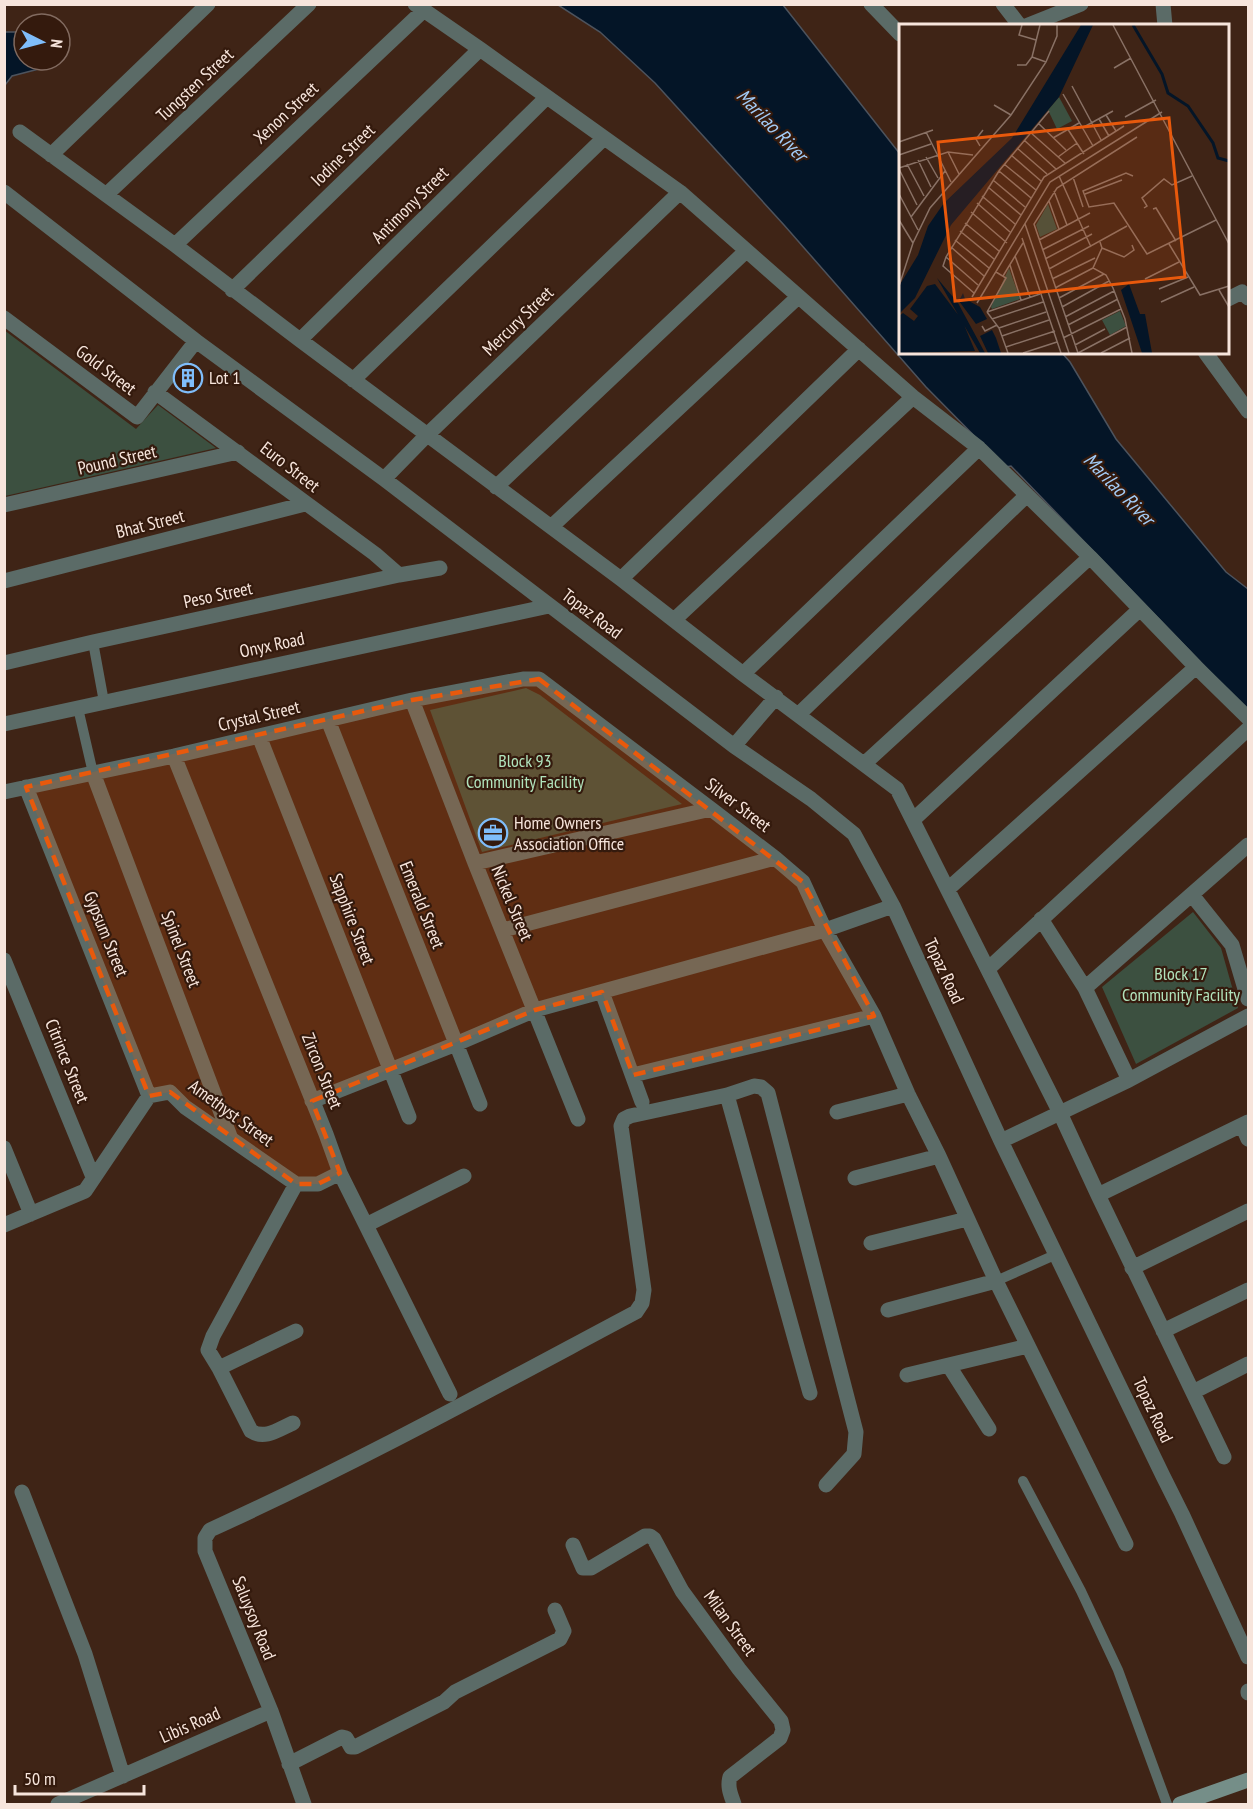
<svg xmlns="http://www.w3.org/2000/svg" width="1253" height="1809" viewBox="0 0 1253 1809" font-family="'PT Sans Narrow',sans-serif">
	<style>
		.green { fill: #3c5040 }
		.water { fill: #041527; stroke: #4d535d; stroke-width: 1.5 }
		.lines { fill: none; stroke-linecap: round; stroke-linejoin: round }
		.lane { stroke: #5b6b67; stroke-width: 10 }
		.street { stroke: #5b6b67; stroke-width: 15 }
		.secondary { stroke: #758e88; stroke-width: 15 }
		.marked { fill: #e8590c; fill-opacity: 0.2; stroke: #e8590c; stroke-width: 4.5; stroke-dasharray: 12 8; stroke-linejoin: round }
		.labels { text-anchor: middle; stroke-width: 4.5; stroke-linejoin: round; paint-order: stroke }
		.street-label { font-size: 18px; fill: #f7e5dc; stroke: #341a0d }
		.poi-label { font-size: 18px; fill: #f7e5dc; stroke: #341a0d; text-anchor: start }
		.park-label { font-size: 18px; fill: #b1e3bc; stroke: #341a0d }
		.water-label { font-size: 20px; font-style: italic; fill: #a2cbf6; stroke: #341a0d }
		.inset-river { fill: none; stroke: #041527; stroke-width: 3 }
		.inset-road { fill: none; stroke: #897165; stroke-width: 1.5 }
		.view { fill: #e8590c; fill-opacity: 0.15; stroke: #e8590c; stroke-width: 3 }
		.inset-edge { fill: none; stroke: #f7e5dc; stroke-width: 3 }
	</style>
	<rect width="100%" height="100%" fill="#3f2416"/>
	<path class="green" d="M4 330 136 429 158 405 216 448 5 496Z
		M526 688 540 695 682 804 482 852 430 710Z
		M1193 912 1221 948 1238 1008 1136 1064 1102 987Z"/>
	<path class="water" d="M558 5H783L900 154V352L1062 353 1070 362 1116 439 1226 572 1248 589V711L1011 466 1005 467 926 387 784 225 655 83 600 32Z
		M4 32H24V60H56L58 64 12 76 5 85Z"/>
	<g class="lines">
		<path class="lane" d="M93 642 104 702
			M78 708 93 773
			M996 1281 1057 1254
			M1023 1481 1081 1591 1118 1670 1167 1804"/>
		<path class="street" d="M415 4 480 49 680 192 913 397 979 448 1090 557 1196 667 1248 718
			M871 4 900 34
			M1003 4 1020 26
			M1163 4 1165 26
			M1026 26 1081 4
			M20 132 175 245 300 340 621 579 743 674 897 789 1060 1113 1098 1195 1224 1457
			M51 155 208 4
			M4 192 196 341 384 479 734 746 811 799 854 834 893 906 1001 1141 1163 1476 1182 1514 1248 1657
			M107 194 309 4
			M175 245 424 10
			M232 290 480 49
			M1228 299 1242 292 1248 298
			M4 318 137 417 196 341
			M300 340 547 97
			M1205 352 1248 411
			M353 380 604 138
			M155 392 375 554 399 575
			M384 479 426 436 680 192
			M496 487 746 251
			M4 505 238 452
			M551 527 798 297
			M621 579 859 349
			M4 581 305 504
			M674 620 913 397
			M4 663 93 642 399 575 440 568
			M743 674 979 448
			M412 700 475 863 578 1119
			M798 715 1027 495
			M328 720 480 1104
			M4 724 549 606
			M259 736 409 1117
			M734 746 776 697
			M174 756 326 1134 340 1173 450 1394
			M864 764 1090 557
			M93 773 231 1139
			M26 787 149 1096
			M4 792 174 756 412 700 523 679H539L711 809 775 858 803 882 825 930 874 1016 908 1094 939 1156 996 1281 1126 1544
			M913 820 1140 609
			M475 863 711 809
			M948 889 1196 667
			M1192 895 1232 945 1248 999
			M1041 919 1085 988 1129 1080
			M503 930 775 858
			M4 960 93 1177
			M988 969 1248 729
			M1085 988 1248 845
			M602 992 642 1102
			M633 1075 874 1016
			M727 1095 810 1393
			M312 1101 456 1044 535 1010 825 930 893 906
			M837 1112 908 1094
			M1242 1125 1248 1139
			M1001 1141 1129 1080 1248 1016
			M4 1148 31 1214
			M855 1178 939 1156
			M1098 1195 1248 1122
			M4 1225 85 1191 149 1096 170 1092 185 1107 296 1184H318L340 1173
			M366 1225 464 1176
			M871 1243 967 1219
			M1132 1268 1248 1211
			M888 1310 996 1281
			M1163 1331 1248 1290
			M949 1366 989 1429
			M219 1368 296 1331
			M907 1375 1028 1346
			M1193 1392 1248 1364
			M293 1423C279 1429 265 1440 251 1431L219 1368 208 1350 213 1336 296 1184
			M22 1492 85 1654 123 1776
			M573 1545 583 1568H591L645 1536H650L654 1539 682 1591 739 1669 781 1721 783 1730 780 1738 730 1777C727 1787 731 1795 734 1804
			M1248 1691V1693
			M289 1764 342 1737 346 1738 351 1747H355L444 1702 455 1692 560 1639 564 1631 555 1610
			M58 1804 271 1711
			M304 1804 271 1711 205 1551V1538L210 1530C355 1464 495 1387 636 1312L642 1303 644 1290 621 1126 624 1119 630 1116 727 1095 754 1086 761 1087 768 1093 856 1432 854 1454 826 1485"/>
		<path class="secondary" d="M1180 1804 1248 1780"/>
	</g>
	<path class="marked" d="M539 679 803 882 874 1016 633 1075 602 992 535 1010 312 1101 340 1173 318 1184H296L170 1092 149 1096 26 787 412 700Z"/>
	<defs>
		<g id="building-ring" transform="scale(1.5)"><circle r="9.5" fill="#341a0d" stroke="#7fbdfa" stroke-width="1.5"/><path d="M-4-6H4V6H1V3H-1V6H-4ZM-2.5-4.3h1.7v1.8h-1.7ZM.8-4.3h1.7v1.8H.8ZM-2.5-1h1.7V.8h-1.7ZM.8-1h1.7V.8H.8Z" fill="#7fbdfa"/></g>
		<g id="office-ring" transform="scale(1.5)"><circle r="9.5" fill="#341a0d" stroke="#7fbdfa" stroke-width="1.5"/><path d="M-6-3h4V-5.5h4V-3h4V5H-6ZM-1-4.5V-3h2v-1.5ZM-6 0V1H6V0Z" fill="#7fbdfa"/></g>
	</defs>
	<g fill-rule="evenodd">
		<use href="#building-ring" x="188" y="378"/>
		<use href="#office-ring" x="493" y="833"/>
	</g>
	<g class="labels">
		<g class="street-label">
			<text transform="translate(195 85) rotate(-43)" y="6">Tungsten Street</text>
			<text transform="translate(286 113) rotate(-43)" y="6">Xenon Street</text>
			<text transform="translate(343 155) rotate(-44)" y="6">Iodine Street</text>
			<text transform="translate(410 205) rotate(-45)" y="6">Antimony Street</text>
			<text transform="translate(518 321) rotate(-44)" y="6">Mercury Street</text>
			<text transform="translate(106 370) rotate(37)" y="6">Gold Street</text>
			<text transform="translate(117 460) rotate(-13)" y="6">Pound Street</text>
			<text transform="translate(290 467) rotate(38)" y="6">Euro Street</text>
			<text transform="translate(150 524) rotate(-14)" y="6">Bhat Street</text>
			<text transform="translate(218 595) rotate(-12)" y="6">Peso Street</text>
			<text transform="translate(592 614) rotate(37)" y="6">Topaz Road</text>
			<text transform="translate(272 645) rotate(-12)" y="6">Onyx Road</text>
			<text transform="translate(259 716) rotate(-13)" y="6">Crystal Street</text>
			<text transform="translate(738 805) rotate(37)" y="6">Silver Street</text>
			<text transform="translate(512 903) rotate(67)" y="6">Nickel Street</text>
			<text transform="translate(422 905) rotate(68)" y="6">Emerald Street</text>
			<text transform="translate(352 919) rotate(69)" y="6">Sapphire Street</text>
			<text transform="translate(106 934) rotate(68)" y="6">Gypsum Street</text>
			<text transform="translate(181 949) rotate(69)" y="6">Spinel Street</text>
			<text transform="translate(944 971) rotate(65)" y="6">Topaz Road</text>
			<text transform="translate(67 1061) rotate(68)" y="6">Citrince Street</text>
			<text transform="translate(322 1071) rotate(68)" y="6">Zircon Street</text>
			<text transform="translate(231 1113) rotate(36)" y="6">Amethyst Street</text>
			<text transform="translate(1153 1410) rotate(65)" y="6">Topaz Road</text>
			<text transform="translate(254 1618) rotate(68)" y="6">Saluysoy Road</text>
			<text transform="translate(730 1623) rotate(54)" y="6">Milan Street</text>
			<text transform="translate(190 1725) rotate(-24)" y="6">Libis Road</text>
		</g>
		<g class="poi-label">
			<text x="209" y="384">Lot 1</text>
			<text x="514" y="829">Home Owners<tspan x="514" dy="21">Association Office</tspan></text>
		</g>
		<g class="park-label">
			<text x="525" y="767">Block 93<tspan x="525" dy="21">Community Facility</tspan></text>
			<text x="1181" y="980">Block 17<tspan x="1181" dy="21">Community Facility</tspan></text>
		</g>
		<g class="water-label">
			<text transform="translate(772 125) rotate(46)" y="7">Marilao River</text>
			<text transform="translate(1119 489) rotate(46)" y="7">Marilao River</text>
		</g>
	</g>
	<g transform="translate(899 24)">
		<rect width="330" height="330" fill="#3f2416"/>
		<path d="M160 73 173 97 158 105 149 86ZM149 180 158 205 141 213 137 201ZM110 244 121 275 93 285 92 283ZM221 287 227 302 211 311 203 296Z" fill="#3c5040"/>
		<path d="M182 1H194L160 73 52 201 16 274 0 290V262L19 231 29 202 45 179 113 114ZM38 254 59 279 86 329H81ZM36 260 63 296 76 327 0 329V292L4 289 15 297 19 292 11 285 28 262ZM230 260 241 290H246L253 329H243L222 266ZM64 269 66 275 81 283 88 295 77 300 60 277ZM93 306 97 314 102 329H89L81 312Z" fill="#041527"/>
		<path class="inset-river" d="M234 1 263 50 269 69 289 82 314 119 319 134 330 137"/>
		<path class="inset-road" d="M123 1 120 11 137 16M141 1 133 33 147 38M214 1 330 220M118 41H127L133 33M215 44 232 34M173 62 202 116M164 70 194 122M95 81 112 91M207 91 217 107M226 93 257 76M200 95 210 112M139 99 167 126M168 104 185 130M183 104 214 87M27 108 52 158M131 108 166 139M154 114 180 99M125 116 157 145M0 118 34 106M81 122 77 115 84 106M118 124 148 150M49 128 60 150M0 131 32 120M112 131 142 157M27 133 39 154M159 133 178 119M19 136 32 163M8 140 25 172M105 140 137 166M0 144 49 128 74 131M0 145 18 181M100 147 132 174M160 152 192 223M234 152 227 149 184 167 190 183 215 179 248 230 317 196M174 153 184 183M94 156 126 183M89 163 122 191M155 167 168 201M0 170 19 206M186 170 223 156M83 172 116 200M150 177 160 205M78 179 111 208M245 184 248 182 243 174 265 155 273 161 293 152M254 185 257 184 277 217M72 188 108 219M12 193 46 147M0 196 14 219M66 199 100 227M126 200 170 329M61 207 95 235M123 214 162 329M56 216 90 244M140 216 191 189M201 218 203 224 194 244 207 251 214 264 226 295 233 329M270 220 301 271 330 262M52 223 85 252M203 224 225 233 235 226 233 221M143 226 190 202M116 232 131 273M47 233 79 261M146 235 193 210M111 241 122 276M150 245 228 202M104 252 124 219M153 255 196 234M246 255 280 238M0 262 14 219 31 184 112 91 147 38 158 12V1M156 264 194 244M260 265 289 253M320 266 330 283M75 269 44 242 47 233 100 147 150 87M73 273 145 153 225 102M160 274 205 250M262 278 295 263M78 279 151 158 263 88M163 283 210 257M88 288 141 270M88 288 107 254 97 248M88 288 100 304 109 329M166 293 215 267M93 295 144 278M169 301 219 275M83 302 86 307 98 301M100 304 147 288M103 312 150 296M164 314 222 285M176 321 206 305M107 323 156 307M124 329 158 318M179 329 135 200 158 164 238 113M179 329 228 303M202 329 231 314"/>
		<path class="view" d="M270 94 286 253 56 277 39 118Z"/>
		<rect width="330" height="330" class="inset-edge"/>
	</g>
	<rect width="1253" height="1809" fill="none" stroke="#f7e5dc" stroke-width="12"/>
	<g transform="translate(42 42) rotate(96)"><circle r="28" fill="#341a0d" stroke="#826b60" stroke-width="1.5"/>
	<path d="M0-4.5L10 22L0 15L-10 22Z" fill="#7fbdfa"/>
	<text y="-9" font-size="16" font-weight="bold" text-anchor="middle" fill="#f7e5dc">N</text>
	</g>
	<path d="M15 1785v9h129v-9" fill="none" stroke="#f7e5dc" stroke-width="3"/>
	<text x="24" y="1785" font-size="18" fill="#f7e5dc" stroke="#341a0d" stroke-width="4.5" paint-order="stroke">50 m</text>
</svg>
